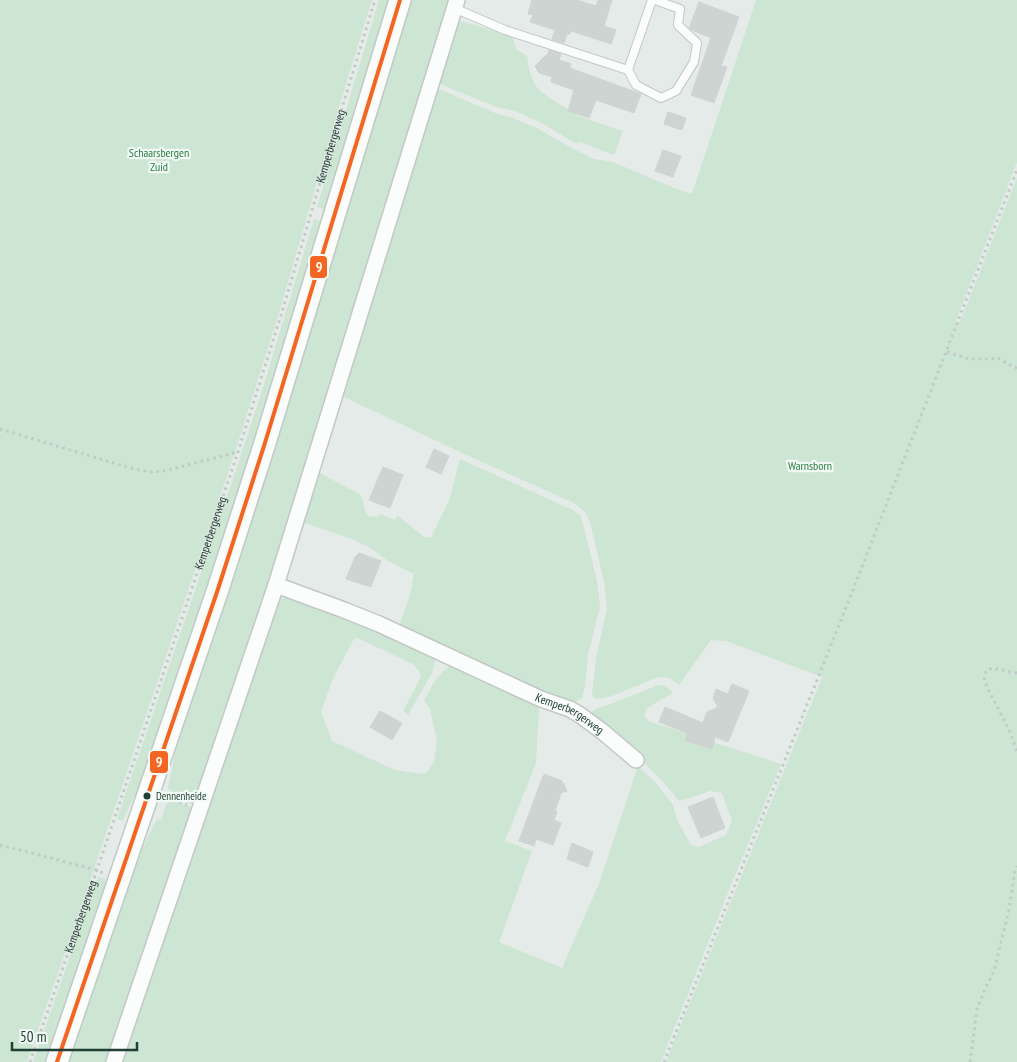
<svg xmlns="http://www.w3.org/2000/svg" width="1017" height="1062" viewBox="0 0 1017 1062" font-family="'PT Sans Narrow',sans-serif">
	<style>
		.green { fill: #cde5d3 }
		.building { fill: #cdd4d1; stroke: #ced4d1 }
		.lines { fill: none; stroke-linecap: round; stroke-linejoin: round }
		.lane-casing { stroke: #c2c8c5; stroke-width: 10 }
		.street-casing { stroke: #c2c8c5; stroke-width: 18 }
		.secondary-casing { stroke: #c0c9c5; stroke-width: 24 }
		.path { stroke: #c1cbc6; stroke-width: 3; stroke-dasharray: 2.5 4; stroke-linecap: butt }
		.lane { stroke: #fbfcfc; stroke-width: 8 }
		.street { stroke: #fbfcfc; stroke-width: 15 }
		.secondary { stroke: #fbfcfc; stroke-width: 21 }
		.bus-1-casing { stroke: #f3faf6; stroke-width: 8 }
		.bus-1 { stroke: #f26522; stroke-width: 4 }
		.bus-dot { fill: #214035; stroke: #f3faf6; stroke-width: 2 }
		.labels { text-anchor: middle; stroke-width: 4.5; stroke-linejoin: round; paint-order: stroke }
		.bus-label { font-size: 11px; fill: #214035; stroke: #f3faf6; text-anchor: start }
		.street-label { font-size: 12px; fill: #214035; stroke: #f3faf6 }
		.park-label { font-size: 12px; fill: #277b41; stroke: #f3faf6 }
		.line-badge { stroke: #f3faf6; stroke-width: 2 }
		.badge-label { font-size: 14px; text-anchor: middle; font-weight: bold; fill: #fff }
	</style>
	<rect width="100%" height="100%" fill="#e5ebe8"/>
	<path class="green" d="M0 0H372L339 107 279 313 237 446 92 875 27 1062H0Z
		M379 0H391L327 210 317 207Z
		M410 0H451L270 586 195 805 169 797 171 790 168 788 179 733Z
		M756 0H1017V162L956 321 960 322 1017 178V1062H666L822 677 726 641 711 640 679 685 670 678 658 677 612 696 597 699 592 696 596 658 607 608 604 581 590 522 585 512 574 503 462 453 342 396 437 88 495 113 513 118 539 129 571 148 594 159 613 162 674 188 692 194Z
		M462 21 513 37 516 49 527 56 530 73 535 85 544 94 578 116 623 131 614 155 580 142 575 143 542 123 515 111 496 107 440 84 438 82 456 24Z
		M314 219 324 222 274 383 151 764 125 815 123 821 117 819 238 464 265 381Z
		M460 459 573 510 581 516 597 580 600 607 588 655 585 686 582 698 577 701 567 703 398 629 410 595 414 574 388 561 372 549 355 540 302 522 318 472 359 494C365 502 363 509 368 516L375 517 381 514 395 520 398 516 424 537 431 538 450 498Z
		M290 593 430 653 435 661 432 673 408 715 403 711 421 677 419 671 413 664 355 637 334 676 321 711 332 741 395 770 422 774 427 772 434 762 437 741 430 709 424 701C432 686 438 672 453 664L535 702 539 708 536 763 505 841 532 851 499 942 562 968 600 881 638 766 656 783 673 805 677 820 691 845 699 847 726 835 732 821 722 793 710 791 690 798 679 801C653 768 622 741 589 715L594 710 598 708 616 702 658 685 666 686 673 693 647 708 644 716 648 721 781 764 729 890 661 1062H120L278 602Z
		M168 799 194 808 108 1062H67L132 869 157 819 161 820Z
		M98 877 106 879 101 909 48 1062H33Z"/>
	<path class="building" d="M532 0H577L596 6 598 0H612L604 26 616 30 611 44 571 31 570 34H567L564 43 552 39 555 30 530 22 533 15 528 14Z
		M699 2 739 17 721 66 727 67 714 103 691 95 711 38 692 30 689 28Z
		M549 50 561 54 559 60 571 64 570 68 641 94 634 113 596 100 589 118 568 111 574 90 551 82 552 77 539 73 535 66 546 55 547 56Z
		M668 112 686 118 682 130 664 124Z
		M663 150 681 156 673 177 655 171Z
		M434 449 449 456 441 474 426 467Z
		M383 467 403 475 390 508 369 500Z
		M359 553 381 561 371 587 346 579 355 557Z
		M732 684 749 691 728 742 715 737 712 749 686 741 687 733 659 722 665 707 703 723 707 712 718 707 713 698 716 689 728 694Z
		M380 711 402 723 392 740 370 727Z
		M544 774 562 781 567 791 561 793 555 811 557 812 554 820 561 823 553 845 536 839 534 846 519 841 543 776H544Z
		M713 797 725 828 701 838 688 807Z
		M572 843 593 852 588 867 567 859Z"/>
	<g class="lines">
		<g class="lane-casing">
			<path id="lane" d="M454 8 505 30 628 70 636 85 661 98 676 91 694 62 697 43 678 25 680 9 655 0
				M628 70 652 0"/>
		</g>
		<g class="street-casing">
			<g id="street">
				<path id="s2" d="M276 585 344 610 379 624 541 699 570 709 580 715 603 732 636 760"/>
				<path d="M114 1062 276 585 457 0"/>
			</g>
		</g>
		<g class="secondary-casing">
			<path id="secondary" d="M57 1062 218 589 264 446 400 0"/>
		</g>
		<g class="path">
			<path d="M947 352 969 359H989L998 358 1013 367 1017 368"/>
			<path d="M0 429 134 469 151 472 164 471 238 452"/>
			<path d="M1017 673 992 668 986 671 984 678 987 687 1010 732 1017 751"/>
			<path d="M167 798 187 805"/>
			<path d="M0 845 97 870 103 873"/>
			<path id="s1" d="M30 1062 97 870 238 452 282 312 342 108 375 0"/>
			<path d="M664 1062 849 600 1017 170"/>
			<path d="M970 1062 977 1009 985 989 994 971 1009 910 1015 870 1017 866"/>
		</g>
		<use href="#lane" class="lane"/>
		<use href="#street" class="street"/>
		<use href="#secondary" class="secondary"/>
		<g class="bus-1-casing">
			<path id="bus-1" d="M57 1062 218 589 264 446 400 0"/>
		</g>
		<use href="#bus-1" class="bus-1"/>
	</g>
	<circle class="bus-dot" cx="147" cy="796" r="4.5"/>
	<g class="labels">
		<g class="bus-label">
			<text x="156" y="800">Dennenheide</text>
		</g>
		<g class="street-label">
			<text dy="4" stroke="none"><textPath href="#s1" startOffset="964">Kemperbergerweg</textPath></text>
			<text dy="4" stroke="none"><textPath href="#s1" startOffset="559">Kemperbergerweg</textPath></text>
			<text dy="4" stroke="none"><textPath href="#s2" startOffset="321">Kemperbergerweg</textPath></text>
			<text dy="4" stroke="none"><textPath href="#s1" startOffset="154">Kemperbergerweg</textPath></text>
		</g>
		<g class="park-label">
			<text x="159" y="157">Schaarsbergen<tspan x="159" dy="14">Zuid</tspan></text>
			<text x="810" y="470">Warnsborn</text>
		</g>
	</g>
	<g class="line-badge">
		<rect x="309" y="255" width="19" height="24" rx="5" fill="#f26522"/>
		<rect x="149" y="750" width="20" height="24" rx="5" fill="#f26522"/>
	</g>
	<g class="badge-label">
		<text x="319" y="272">9</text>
		<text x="159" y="767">9</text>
	</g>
	<path d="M12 1042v8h125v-8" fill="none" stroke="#214035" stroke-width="2.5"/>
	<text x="20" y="1042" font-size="15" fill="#214035" stroke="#f3faf6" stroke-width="4" paint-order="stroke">50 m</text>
</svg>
